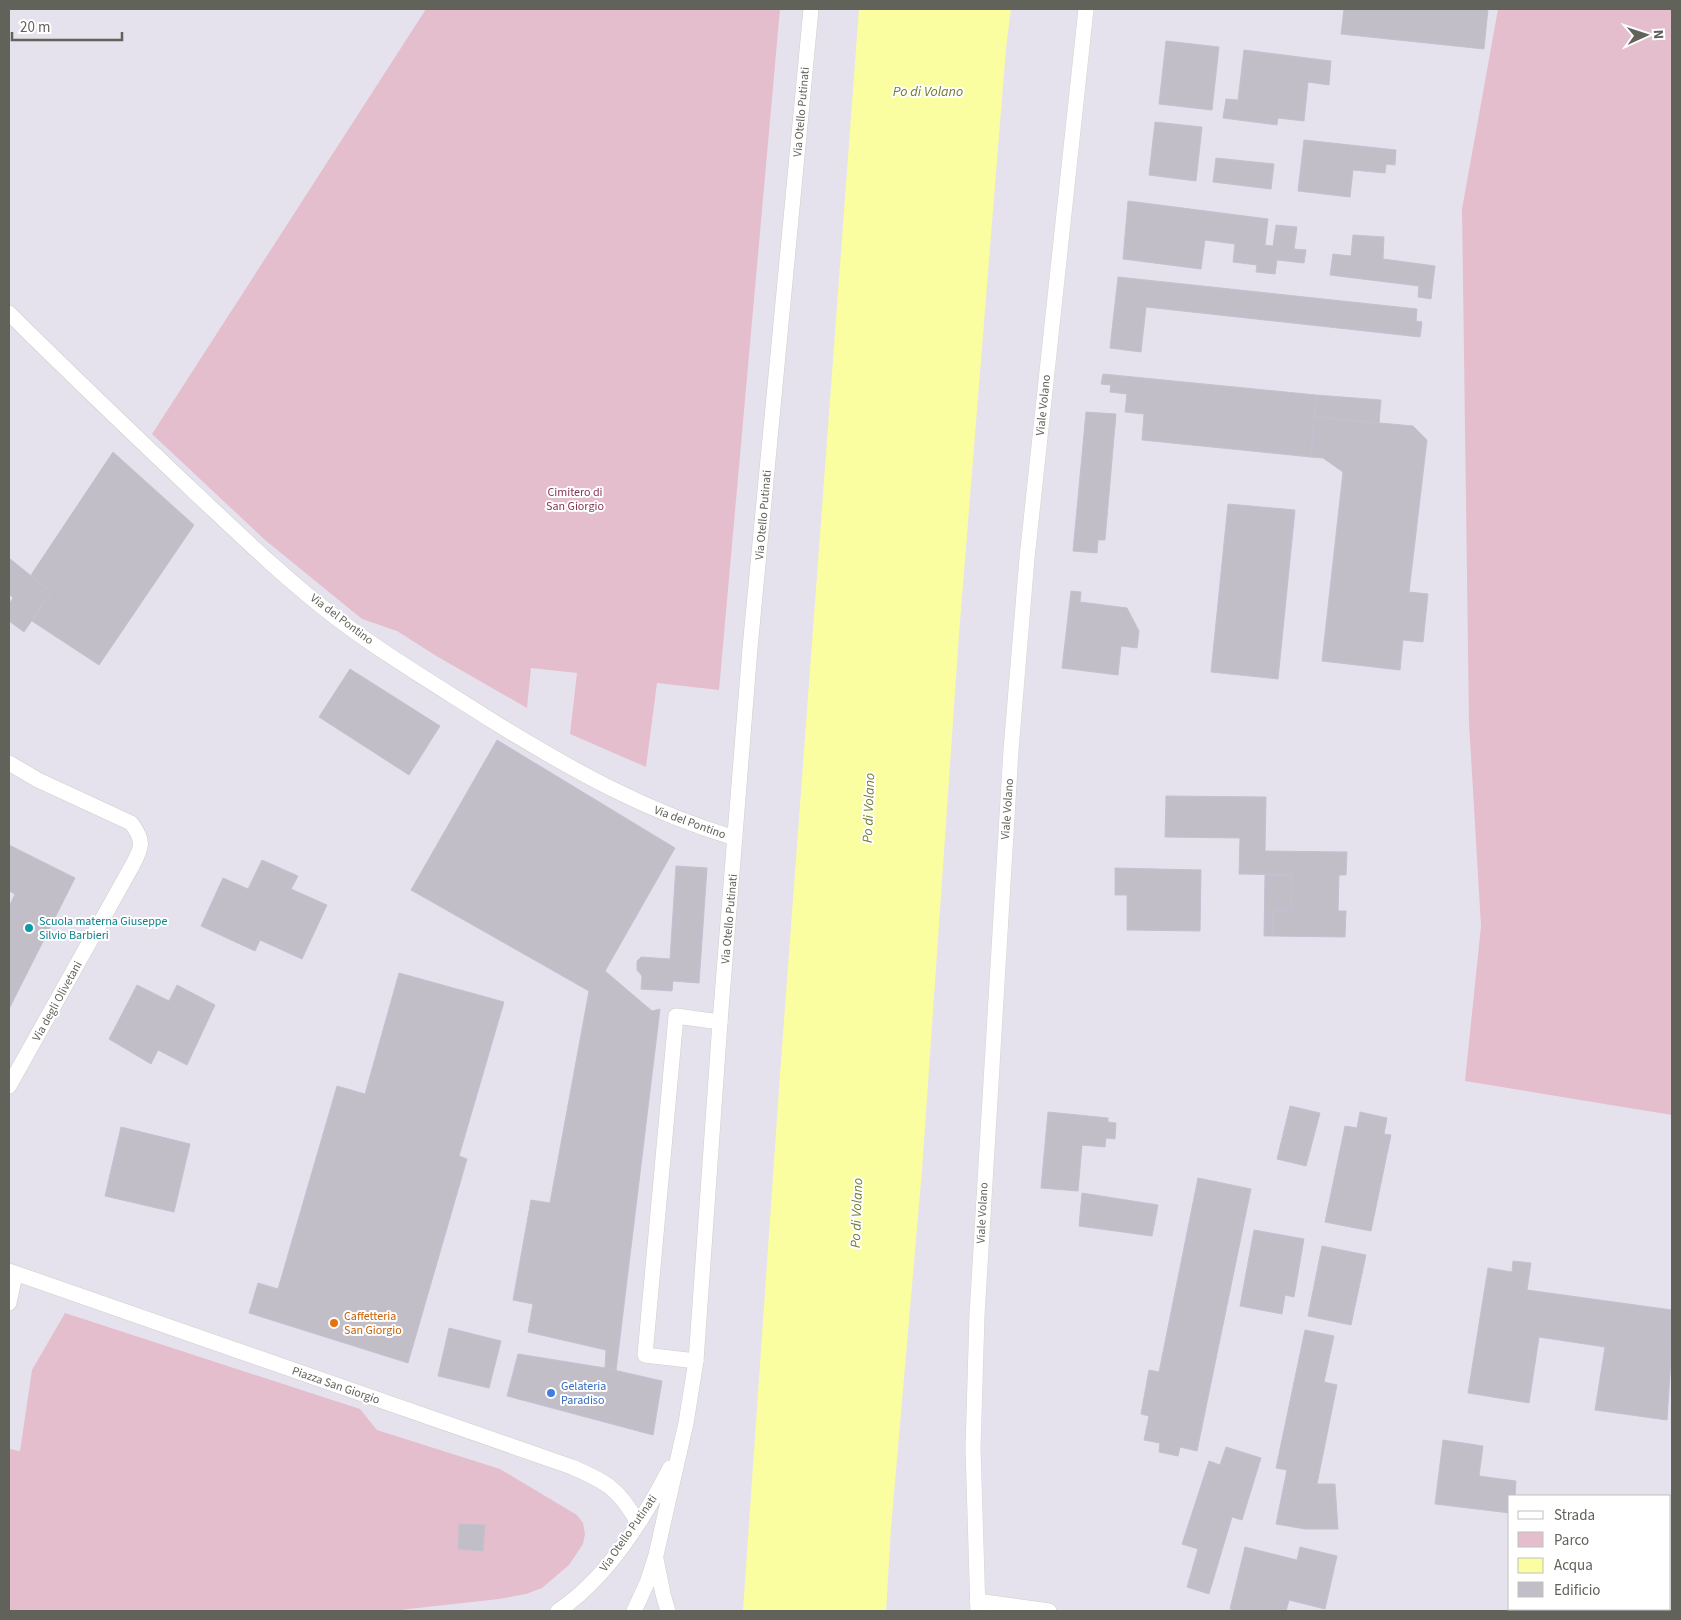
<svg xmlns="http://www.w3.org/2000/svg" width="1681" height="1620" viewBox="0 0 1681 1620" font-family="'Source Sans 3',sans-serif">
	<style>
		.green { fill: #e5becd }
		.water { fill: #fbfea0 }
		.building { fill: #c2bec8; stroke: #c5c0d2 }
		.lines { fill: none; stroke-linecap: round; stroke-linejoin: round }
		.lane-casing { stroke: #cdcfc8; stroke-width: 16 }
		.street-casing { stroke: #cdcfc8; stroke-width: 16 }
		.secondary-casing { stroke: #d3d5cc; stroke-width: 16 }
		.lane { stroke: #fff; stroke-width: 15 }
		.street { stroke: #fff; stroke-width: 15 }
		.secondary { stroke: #fff; stroke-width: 15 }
		.culture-dot { fill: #0f9aa8; stroke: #fff; stroke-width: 2 }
		.food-dot { fill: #e8710a; stroke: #fff; stroke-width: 2 }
		.shop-dot { fill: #3f7fe0; stroke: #fff; stroke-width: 2 }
		.labels { text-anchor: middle; stroke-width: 4; stroke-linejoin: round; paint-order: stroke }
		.street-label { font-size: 12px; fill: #61625a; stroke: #fff }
		.park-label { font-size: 12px; fill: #863552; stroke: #fff }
		.culture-label { font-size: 12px; fill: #0d838f; stroke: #fff; text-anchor: start }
		.food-label { font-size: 12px; fill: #c56008; stroke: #fff; text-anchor: start }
		.shop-label { font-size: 12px; fill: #366cbe; stroke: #fff; text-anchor: start }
		.water-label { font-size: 14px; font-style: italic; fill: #727b2f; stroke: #fff }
	</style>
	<rect width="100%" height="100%" fill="#e6e2ed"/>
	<path class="green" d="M426 9H780L719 690 657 683 646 767 570 734 577 673 531 668 527 708 438 657 397 631 362 619 265 540 152 434Z
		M1498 9H1672V1115L1465 1081 1481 926 1469 723 1462 209Z
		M65 1313 360 1409 377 1430 500 1469 577 1515 583 1523 585 1534 583 1544 569 1565 542 1588 526 1594 499 1599 391 1611H9V1449L20 1451 32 1370Z"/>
	<path class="water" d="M859 9H1011L1006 48 959 634 922 1170 891 1528 886 1611H743L780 1075Z"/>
	<path class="building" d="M1344 9H1488L1484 49 1341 34Z
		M1166 41 1219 47 1212 110 1159 104Z
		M1244 50 1331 61 1329 85 1308 82 1304 121 1278 118 1277 125 1223 118 1226 99 1238 100Z
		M1155 122 1202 127 1196 181 1149 175Z
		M1304 140 1396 150 1395 165 1386 164 1385 173 1353 170 1350 197 1298 191Z
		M1216 158 1274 164 1271 189 1213 182Z
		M1128 201 1268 219 1265 245 1273 246 1276 225 1297 227 1294 249 1306 250 1304 263 1277 260 1275 274 1256 272 1257 265 1233 262 1235 244 1205 240 1201 269 1123 259Z
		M1353 235 1384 237 1383 259 1435 266 1431 299 1418 297 1419 286 1330 275 1333 254 1351 256Z
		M1118 277 1417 309 1416 321 1422 322 1420 337 1146 307 1141 352 1110 348Z
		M1103 374 1316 395 1311 457 1142 440 1144 414 1125 412 1127 394 1110 392 1111 385 1101 384Z
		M1316 395 1381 400 1379 423 1314 417Z
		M1086 412 1116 414 1105 540H1098L1097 553 1073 551Z
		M1314 417 1413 426 1427 440 1409 592 1428 594 1423 642 1403 640 1400 670 1322 661 1343 472 1323 458 1311 457Z
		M113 452 194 525 99 665 32 621 51 592 31 575Z
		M1228 504 1295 510 1278 679 1211 672Z
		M9 558 51 592 24 632 9 621V604L13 598 9 594Z
		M1071 591 1081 592 1080 602 1127 608 1139 631 1137 648 1121 646 1118 675 1062 668Z
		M350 669 440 726 409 775 319 717Z
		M497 740 675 848 605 971 652 1011 660 1009 616 1371 605 1368 606 1350 528 1332 533 1304 513 1300 531 1200 550 1203 589 991 411 890Z
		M1166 796 1266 797 1265 851 1347 852 1346 875H1339L1338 911H1346L1345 937 1273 936V910L1291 911 1292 875 1239 874 1240 838 1165 837Z
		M9 845 75 878 9 1009V907L15 894 9 891Z
		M262 860 298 876 291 889 327 905 302 959 260 940 255 951 201 926 223 878 248 889Z
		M676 866 707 868 699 983 673 981 672 991 641 989 642 976 637 970V961L641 957 670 959Z
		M1115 868 1201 870 1200 931 1127 930V895H1115Z
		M1265 875H1292L1291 911 1273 910V936H1264Z
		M399 973 504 1002 459 1156 467 1159 408 1363 249 1313 258 1283 278 1289 337 1086 365 1094Z
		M137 985 169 1001 177 985 215 1005 187 1065 158 1050 151 1064 109 1039Z
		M1290 1106 1320 1113 1306 1166 1277 1159Z
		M1048 1112 1108 1118V1122L1116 1123 1115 1139 1106 1138 1105 1147 1082 1145 1078 1191 1041 1188Z
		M1360 1112 1387 1118 1384 1134 1391 1135 1371 1231 1325 1222 1345 1126 1357 1128Z
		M121 1127 190 1144 174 1212 105 1196Z
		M1198 1178 1251 1189 1197 1451 1180 1447 1178 1456 1159 1452 1160 1443 1144 1440 1149 1416 1141 1414 1149 1370 1159 1372Z
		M1082 1193 1158 1205 1152 1236 1079 1226Z
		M1254 1230 1304 1239 1294 1297 1285 1295 1282 1314 1240 1306Z
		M1322 1246 1366 1255 1351 1325 1308 1316Z
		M1513 1261 1531 1263 1527 1290 1672 1310V1343L1667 1420 1595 1410 1605 1347 1539 1337 1529 1403 1468 1393 1488 1268 1512 1272Z
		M449 1328 501 1341 489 1388 438 1376Z
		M1305 1330 1334 1336 1324 1382 1337 1385 1317 1484H1335L1338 1529H1305L1276 1524 1287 1470 1276 1468Z
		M518 1354 605 1368 662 1381 653 1435 507 1396Z
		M1443 1440 1483 1446 1479 1476 1516 1481 1515 1496H1510V1513L1435 1504Z
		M1226 1447 1261 1458 1242 1520 1232 1517 1209 1594 1187 1587 1198 1549 1182 1544 1209 1461 1220 1465Z
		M459 1524 485 1525 483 1551 458 1549Z
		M1245 1547 1297 1560 1300 1547 1337 1556 1325 1609 1289 1600 1286 1611H1241L1230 1609Z"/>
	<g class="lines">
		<g class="lane-casing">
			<path id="lane" d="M696 1361 645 1355 676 1016 720 1022"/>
		</g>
		<g class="street-casing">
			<path id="street" d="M9 313C68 372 128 429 189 487 236 531 283 577 335 617 385 655 441 688 494 722 572 770 647 812 735 838
				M9 763 38 780 131 823C145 841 142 848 132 866L9 1086
				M9 1271 572 1467C607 1482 619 1489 638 1523
				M9 1303 15 1275
				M656 1559 663 1594 668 1611
				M977 1601 1049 1611
				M558 1611C606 1579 644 1519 670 1468
				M634 1611 647 1583 656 1555 686 1423 696 1361 720 1022 750 648 811 9"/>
		</g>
		<g class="secondary-casing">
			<path id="secondary" d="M978 1611 973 1448 977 1315 1011 750 1027 558 1086 9"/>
		</g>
		<use href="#lane" class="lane"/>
		<use href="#street" class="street"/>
		<use href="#secondary" class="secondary"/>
	</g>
	<circle class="culture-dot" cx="29" cy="928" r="5"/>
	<circle class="food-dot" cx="334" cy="1323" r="5"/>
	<circle class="shop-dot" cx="551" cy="1393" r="5"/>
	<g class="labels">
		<g class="street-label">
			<text transform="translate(801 112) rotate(-85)" y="4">Via Otello Putinati</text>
			<text transform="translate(1043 405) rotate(-84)" y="4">Viale Volano</text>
			<text transform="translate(763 515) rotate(-85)" y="4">Via Otello Putinati</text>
			<text transform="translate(342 619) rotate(37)" y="4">Via del Pontino</text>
			<text transform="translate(1007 809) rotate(-86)" y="4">Viale Volano</text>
			<text transform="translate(690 822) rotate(20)" y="4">Via del Pontino</text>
			<text transform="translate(729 919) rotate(-85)" y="4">Via Otello Putinati</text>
			<text transform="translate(57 1001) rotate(-61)" y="4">Via degli Olivetani</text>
			<text transform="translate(982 1213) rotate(-87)" y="4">Viale Volano</text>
			<text transform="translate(336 1385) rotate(19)" y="4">Piazza San Giorgio</text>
			<text transform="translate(628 1533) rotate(-55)" y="4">Via Otello Putinati</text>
		</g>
		<g class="park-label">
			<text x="575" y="496">Cimitero di<tspan x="575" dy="14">San Giorgio</tspan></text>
		</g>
		<g class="culture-label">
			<text x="39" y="925">Scuola materna Giuseppe<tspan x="39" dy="14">Silvio Barbieri</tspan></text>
		</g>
		<g class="food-label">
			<text x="344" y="1320">Caffetteria<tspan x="344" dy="14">San Giorgio</tspan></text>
		</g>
		<g class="shop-label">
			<text x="561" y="1390">Gelateria<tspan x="561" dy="14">Paradiso</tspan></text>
		</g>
		<g class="water-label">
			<text x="928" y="96">Po di Volano</text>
			<text transform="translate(868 808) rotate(-88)" y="5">Po di Volano</text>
			<text transform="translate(856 1213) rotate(-88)" y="5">Po di Volano</text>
		</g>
	</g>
	<rect width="1681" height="1620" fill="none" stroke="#61625a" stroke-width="20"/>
	<rect x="1508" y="1495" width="162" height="115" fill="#ffffff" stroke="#c0c0bd"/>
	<rect x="1518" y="1511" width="25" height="8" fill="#ffffff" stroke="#c0c0bd"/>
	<text x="1554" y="1520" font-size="15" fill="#61625a">Strada</text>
	<rect x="1518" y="1532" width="25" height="15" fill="#e5becd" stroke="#c0c0bd"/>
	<text x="1554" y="1545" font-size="15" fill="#61625a">Parco</text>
	<rect x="1518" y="1558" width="25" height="15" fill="#fbfea0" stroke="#c0c0bd"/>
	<text x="1554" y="1570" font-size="15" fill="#61625a">Acqua</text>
	<rect x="1518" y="1582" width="25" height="15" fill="#c2bec8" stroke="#c0c0bd"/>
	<text x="1554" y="1595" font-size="15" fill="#61625a">Edificio</text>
	<g transform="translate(1646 35) rotate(87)" stroke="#ffffff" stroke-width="4" paint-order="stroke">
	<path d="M0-4L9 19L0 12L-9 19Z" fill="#61625a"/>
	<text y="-8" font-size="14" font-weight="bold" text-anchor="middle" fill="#61625a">N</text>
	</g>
	<path d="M12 32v8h110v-8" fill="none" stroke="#61625a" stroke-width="2.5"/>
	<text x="20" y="32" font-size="15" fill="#61625a" stroke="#ffffff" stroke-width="4" paint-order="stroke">20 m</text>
</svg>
